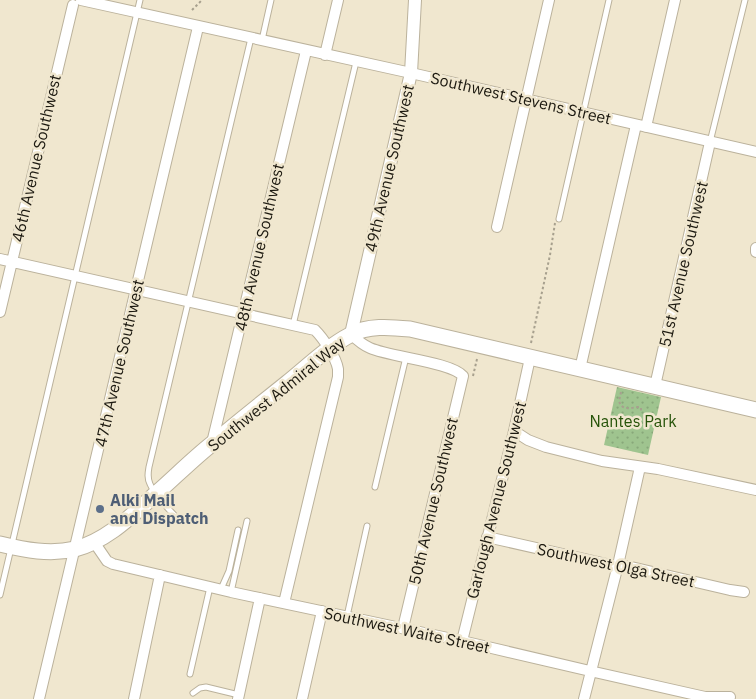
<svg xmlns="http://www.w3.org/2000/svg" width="756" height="699" viewBox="0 0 756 699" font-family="'IBM Plex Sans',sans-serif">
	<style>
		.park { fill: url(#park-dots) }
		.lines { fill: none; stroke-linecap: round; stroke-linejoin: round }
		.service-casing { stroke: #bbb29c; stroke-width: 7 }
		.minor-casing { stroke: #bbb29c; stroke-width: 12 }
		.tertiary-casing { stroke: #bbb29c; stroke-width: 14 }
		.secondary-casing { stroke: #bbb29c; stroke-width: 17 }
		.path { stroke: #a7a08e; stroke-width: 2; stroke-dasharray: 2.5 2.5; stroke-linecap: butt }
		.service { stroke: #fff; stroke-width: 5 }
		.minor { stroke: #fff; stroke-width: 10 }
		.tertiary { stroke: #fff; stroke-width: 12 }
		.secondary { stroke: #fff; stroke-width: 15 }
		.service-dot { fill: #5c6f8a; stroke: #f0e7cf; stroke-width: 2 }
		.labels { text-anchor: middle; stroke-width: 5; stroke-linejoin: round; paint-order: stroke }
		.street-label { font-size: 16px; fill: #1c1910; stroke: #f0e7cf }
		.park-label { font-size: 16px; fill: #265309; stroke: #f0e7cf }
		.service-label { font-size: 16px; font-weight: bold; fill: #4e5e75; stroke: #f0e7cf; text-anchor: start }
	</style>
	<defs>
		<pattern id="park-dots" width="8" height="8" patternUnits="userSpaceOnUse" patternTransform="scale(1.25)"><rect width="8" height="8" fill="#9fc48f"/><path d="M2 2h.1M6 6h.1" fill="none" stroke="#88a87a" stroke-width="1.8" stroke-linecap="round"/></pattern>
	</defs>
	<rect width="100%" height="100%" fill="#f0e7cf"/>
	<path class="park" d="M617 387 661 397 648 455 604 445Z"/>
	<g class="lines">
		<g class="service-casing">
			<path id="service" d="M262 40 271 0
				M710 142 745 0
				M559 219 609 0
				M293 325 356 62
				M375 487 406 357
				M176 517C167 507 155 496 150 484 147 478 148 473 149 467L251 38
				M221 589 229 571 238 530
				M231 592 247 521
				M0 595 140 0
				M347 616 367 526
				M190 674 210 587
				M193 693 200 688 206 687 239 695"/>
		</g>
		<g class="minor-casing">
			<path id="minor" d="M81 0 411 73 756 152
				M325 55 338 0
				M646 127 675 0
				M497 227 549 0
				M756 248V252
				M0 259 315 330C323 338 336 357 338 369 338 369 338 376 338 377L284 603
				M0 312 73 5
				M351 334C357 340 363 345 370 348 390 357 451 362 463 376L403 628
				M580 369 636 125
				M655 386 710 142
				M514 431 528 440 546 447 602 461 658 469 756 490
				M212 443 306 51
				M487 537 611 565 627 566 730 590 744 592
				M94 542 107 561 113 564 231 592 462 641 590 671 705 697H730
				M462 641 514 431 530 358
				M39 699 198 27
				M134 699 160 575
				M238 699 260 598
				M302 699 322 611
				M584 699 618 565 640 467"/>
		</g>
		<g class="tertiary-casing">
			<path id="tertiary" d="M351 334 411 73 415 0"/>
		</g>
		<g class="secondary-casing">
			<path id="secondary" d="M0 544C25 550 50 555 75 549 109 540 134 513 159 491 177 475 194 458 213 443 237 423 262 403 287 383 307 367 327 347 350 335 368 325 390 327 410 329L756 410"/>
		</g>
		<path class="path" d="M192 10 202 0
			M531 343 550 255 555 223
			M473 376 477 359
			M621 392 619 401C622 411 630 408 638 407L641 408V412"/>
		<use href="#service" class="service"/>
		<use href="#minor" class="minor"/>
		<use href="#tertiary" class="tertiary"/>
		<use href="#secondary" class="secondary"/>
	</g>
	<circle class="service-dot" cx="100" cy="509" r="5"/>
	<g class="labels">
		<g class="street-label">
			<text transform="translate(521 98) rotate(13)" y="6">Southwest Stevens Street</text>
			<text transform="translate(36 158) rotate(-77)" y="6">46th Avenue Southwest</text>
			<text transform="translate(389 168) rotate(-77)" y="6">49th Avenue Southwest</text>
			<text transform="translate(259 247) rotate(-77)" y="6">48th Avenue Southwest</text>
			<text transform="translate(683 264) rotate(-77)" y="6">51st Avenue Southwest</text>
			<text transform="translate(119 363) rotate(-77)" y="6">47th Avenue Southwest</text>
			<text transform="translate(276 394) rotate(-39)" y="6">Southwest Admiral Way</text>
			<text transform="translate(496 500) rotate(-76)" y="6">Garlough Avenue Southwest</text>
			<text transform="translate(433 501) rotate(-77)" y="6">50th Avenue Southwest</text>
			<text transform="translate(616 565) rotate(12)" y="6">Southwest Olga Street</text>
			<text transform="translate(407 630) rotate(12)" y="6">Southwest Waite Street</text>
		</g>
		<g class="park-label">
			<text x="633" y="427">Nantes Park</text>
		</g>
		<g class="service-label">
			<text x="110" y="506">Alki Mail<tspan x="110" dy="18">and Dispatch</tspan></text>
		</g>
	</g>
</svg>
